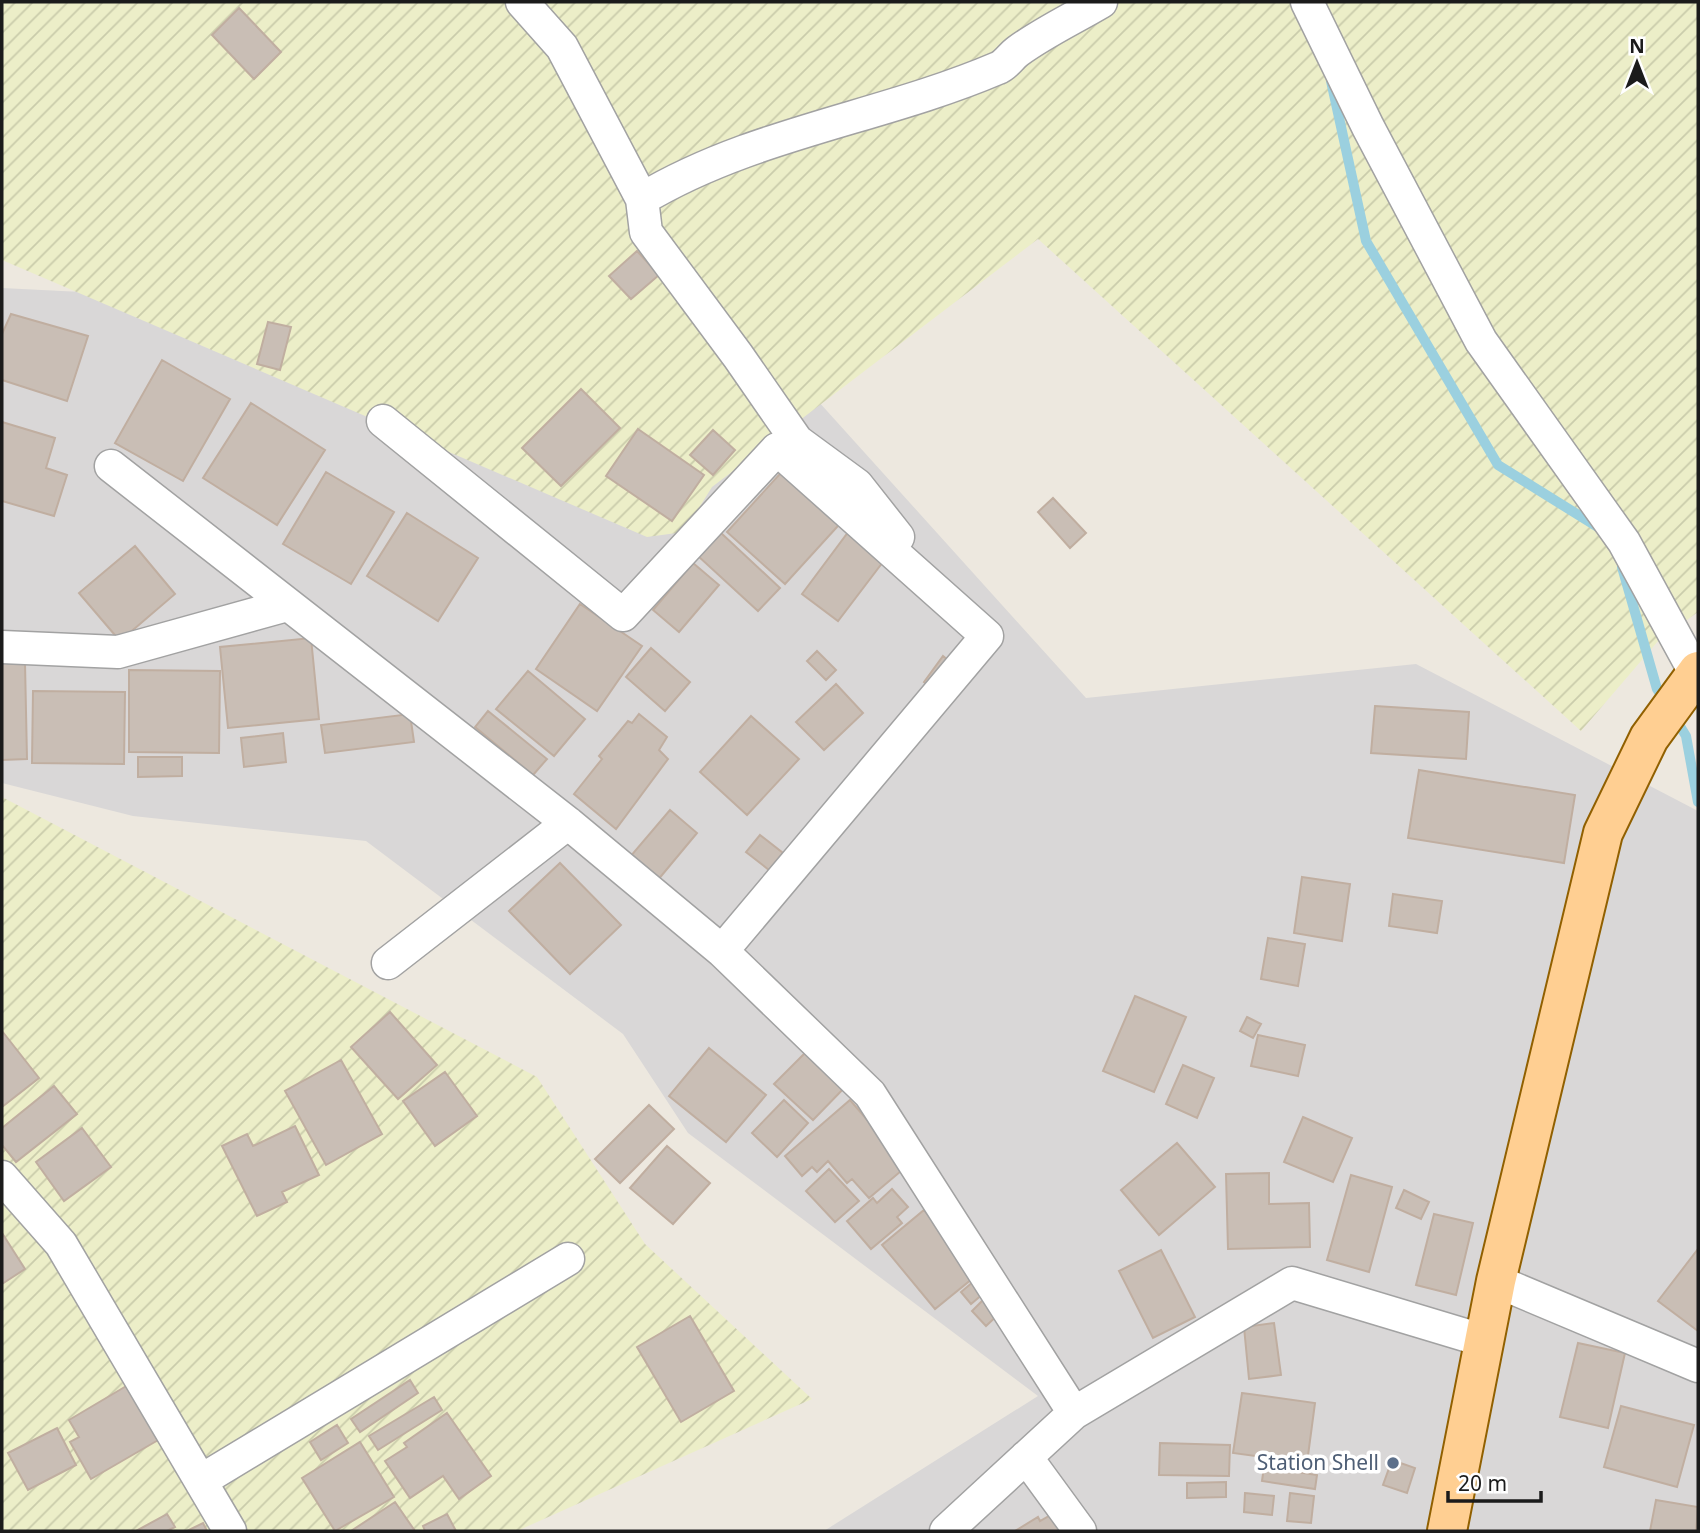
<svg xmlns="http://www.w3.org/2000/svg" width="1700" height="1533" viewBox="0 0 1700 1533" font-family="'Noto Sans',sans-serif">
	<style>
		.residential { fill: #d9d7d7 }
		.farmland { fill: url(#farmland-furrows) }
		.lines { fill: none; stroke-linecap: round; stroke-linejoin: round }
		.stream { stroke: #9bd0df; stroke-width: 10 }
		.building { fill: #c9beb5; stroke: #c0aea0; stroke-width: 2 }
		.minor-casing { stroke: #a2a2a2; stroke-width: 35 }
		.major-casing { stroke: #916000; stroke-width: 42 }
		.minor { stroke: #fff; stroke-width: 32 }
		.major { stroke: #ffcf92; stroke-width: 38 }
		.service-dot { fill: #5c6f8a; stroke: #fff; stroke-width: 2.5 }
		.labels { text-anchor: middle; stroke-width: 7; stroke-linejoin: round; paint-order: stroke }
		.service-label { font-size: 21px; fill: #4e5e75; stroke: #fff; text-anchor: end }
	</style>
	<defs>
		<pattern id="farmland-furrows" width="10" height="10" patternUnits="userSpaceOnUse" patternTransform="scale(1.75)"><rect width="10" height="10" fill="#eceec8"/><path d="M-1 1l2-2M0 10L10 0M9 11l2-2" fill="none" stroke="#caccab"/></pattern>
	</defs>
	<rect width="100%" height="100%" fill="#ede8df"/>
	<path class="residential" d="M2 288 261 301 818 401 1086 698 1416 664 1698 811V1531H824L1038 1396 688 1133 623 1034 366 841 133 816 2 783Z"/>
	<path class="farmland" d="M2 2H1698V612L1659 640 1581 731 1038 239 712 487 684 532 647 537 2 260Z
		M2 797 537 1077 645 1244 812 1399 517 1531H2Z"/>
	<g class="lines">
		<path class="stream" d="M1331 81 1366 241 1498 465 1601 529
			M1622 567 1657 689 1665 702
			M1675 718 1686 736 1698 802"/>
	</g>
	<path class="building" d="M239 8 281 52 254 79 212 35Z
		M637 251 659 275 631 299 609 276Z
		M11 314 88 336 67 401 2 380V334Z
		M268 322 291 327 280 370 257 364Z
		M162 360 230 399 183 481 115 443Z
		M581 389 620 428 561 486 522 448Z
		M251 403 325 450 277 525 203 478Z
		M2 422 55 438 46 468 67 475 54 516 2 501Z
		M638 429 704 475 672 521 606 476Z
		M713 430 735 450 713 475 690 455Z
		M789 464 847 516 785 584 727 532Z
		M326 472 394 512 351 584 283 544Z
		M1053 498 1086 533 1070 548 1038 512Z
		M407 513 478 558 438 621 367 576Z
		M852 527 889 554 838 621 802 594Z
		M720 532 780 588 758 611 698 556Z
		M135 546 175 594 120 641 79 593Z
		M693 563 719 585 679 632 653 610Z
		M580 604 642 646 597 711 536 669Z
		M311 638 319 719 228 728 220 647Z
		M651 648 690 682 665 711 626 677Z
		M817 651 836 670 826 680 807 661Z
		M943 656 955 666 935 691 924 682Z
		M2 663H25L27 759 2 760Z
		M129 670 220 671 219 753 129 752Z
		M528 671 585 719 554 756 496 709Z
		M836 684 863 713 824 750 796 722Z
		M33 691 125 692 124 764 32 763Z
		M1375 706 1469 712 1466 759 1371 753Z
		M488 711 547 759 533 775 475 727Z
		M410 714 414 742 325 753 321 725Z
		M639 714 667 737 659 750 668 759 616 829 574 794 602 759 599 756 628 721 632 723Z
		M751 716 799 759 747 815 700 772Z
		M283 733 286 762 244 767 241 738Z
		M138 757H182V776L138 777Z
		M1419 770 1575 795 1564 863 1408 838Z
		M670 810 697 833 657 881 629 858Z
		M760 835 783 853 769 870 746 852Z
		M560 863 621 925 570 974 509 911Z
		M1302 877 1350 884 1342 941 1294 933Z
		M1393 894 1442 901 1437 933 1389 926Z
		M1268 938 1305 944 1298 986 1261 979Z
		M1135 996 1186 1017 1154 1092 1103 1071Z
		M390 1012 437 1065 398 1099 351 1047Z
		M1247 1017 1261 1024 1253 1038 1240 1031Z
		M2 1031 39 1078 2 1107Z
		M1258 1035 1305 1045 1298 1076 1251 1066Z
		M811 1047 849 1083 813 1120 774 1084Z
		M709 1048 766 1095 726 1142 669 1096Z
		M341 1060 382 1134 326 1165 285 1091Z
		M1183 1065 1214 1078 1197 1118 1166 1104Z
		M445 1072 477 1116 435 1146 403 1101Z
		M54 1086 77 1114 16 1162 2 1145V1128Z
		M784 1100 808 1123 777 1157 752 1133Z
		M850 1100 907 1166 869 1198 852 1179 847 1183 828 1161 817 1172 812 1167 802 1176 785 1156Z
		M649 1105 674 1129 620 1183 595 1159Z
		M1303 1117 1352 1138 1333 1182 1284 1162Z
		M295 1126 319 1175 282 1192 287 1202 257 1216 222 1146 247 1134 253 1146Z
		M82 1128 111 1167 64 1201 36 1162Z
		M1177 1143 1215 1187 1159 1235 1121 1190Z
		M667 1146 710 1183 673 1224 630 1188Z
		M829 1169 859 1201 835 1222 806 1191Z
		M1269 1173V1204L1309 1203 1310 1247 1228 1249 1226 1174Z
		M1351 1175 1392 1187 1369 1272 1327 1260Z
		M892 1189 908 1207 897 1217 902 1223 871 1249 847 1221 873 1198 877 1203Z
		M1404 1190 1429 1202 1421 1219 1396 1208Z
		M924 1210 978 1274 935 1309 882 1245Z
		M1434 1214 1473 1223 1456 1295 1416 1285Z
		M2 1233 25 1269 2 1284Z
		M1698 1249V1331L1658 1301Z
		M1161 1250 1195 1317 1153 1338 1119 1271Z
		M980 1276 990 1288 971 1304 961 1292Z
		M987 1296 1002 1311 986 1326 972 1311Z
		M690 1316 734 1391 681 1422 637 1347Z
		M1274 1323 1281 1375 1249 1379 1244 1327Z
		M1578 1343 1625 1353 1608 1428 1560 1417Z
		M410 1380 418 1393 360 1432 351 1419Z
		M128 1385 160 1439 91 1479 70 1442 79 1437 69 1420Z
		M1242 1393 1315 1403 1307 1463 1233 1453Z
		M434 1397 442 1410 378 1450 369 1436Z
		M1621 1406 1694 1425 1677 1487 1604 1467Z
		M447 1413 491 1476 459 1499 443 1476 410 1498 385 1461 407 1447 404 1443Z
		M337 1425 348 1443 321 1460 310 1442Z
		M57 1428 76 1465 28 1490 8 1453Z
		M360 1442 394 1497 335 1531 302 1478Z
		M1160 1443 1230 1445 1229 1476 1159 1475Z
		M1392 1460 1415 1468 1407 1493 1383 1485Z
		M1264 1467 1317 1475 1315 1489 1262 1481Z
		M1226 1482V1497L1187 1498V1483Z
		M1245 1493 1274 1496 1272 1515 1244 1512Z
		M1290 1493 1314 1496 1311 1523 1287 1521Z
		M1656 1500 1698 1507 1696 1531H1650Z
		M395 1502 415 1531H351Z
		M1054 1513 1066 1531H1015L1038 1517 1040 1521Z
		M167 1514 175 1527 167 1531H136Z
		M447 1514 456 1531H425L423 1526Z
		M203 1523 207 1531H187Z"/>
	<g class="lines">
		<g class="minor-casing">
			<path id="minor" d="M522 2 562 47 642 199 646 232 738 356 797 441 857 485 898 537
				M1307 2 1368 127 1481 341 1624 542 1696 674
				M642 199C752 133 881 118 998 68 1006 65 1011 56 1018 51 1044 32 1074 18 1101 2
				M383 421 623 615 777 449 987 636 722 951
				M111 466 568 823 722 951 870 1094 1074 1413
				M2 647 118 652 287 605
				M388 963 568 823
				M2 1177 61 1244 230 1531
				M1496 1281 1698 1366
				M1026 1457 1080 1531
				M202 1480 568 1259
				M946 1531 1074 1413 1292 1283 1485 1341"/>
		</g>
		<g class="major-casing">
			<path id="major" d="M1447 1531 1496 1281 1603 833 1649 738 1698 671"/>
		</g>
		<use href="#minor" class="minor"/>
		<use href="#major" class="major"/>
	</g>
	<circle class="service-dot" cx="1393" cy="1463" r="7"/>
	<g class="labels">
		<g class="service-label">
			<text x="1379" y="1470">Station Shell</text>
		</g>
	</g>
	<rect width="1700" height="1533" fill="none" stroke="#1b1b1b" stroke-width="7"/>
	<g transform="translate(1637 63)" stroke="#ffffff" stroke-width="5" paint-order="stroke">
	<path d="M0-5L12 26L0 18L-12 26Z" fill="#1b1b1b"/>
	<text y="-10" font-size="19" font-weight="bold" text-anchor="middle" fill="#1b1b1b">N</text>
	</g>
	<path d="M1448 1491v10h93v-10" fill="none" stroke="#1b1b1b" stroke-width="3.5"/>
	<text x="1458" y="1491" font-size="21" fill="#1b1b1b" stroke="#ffffff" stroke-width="5" paint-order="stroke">20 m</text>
</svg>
